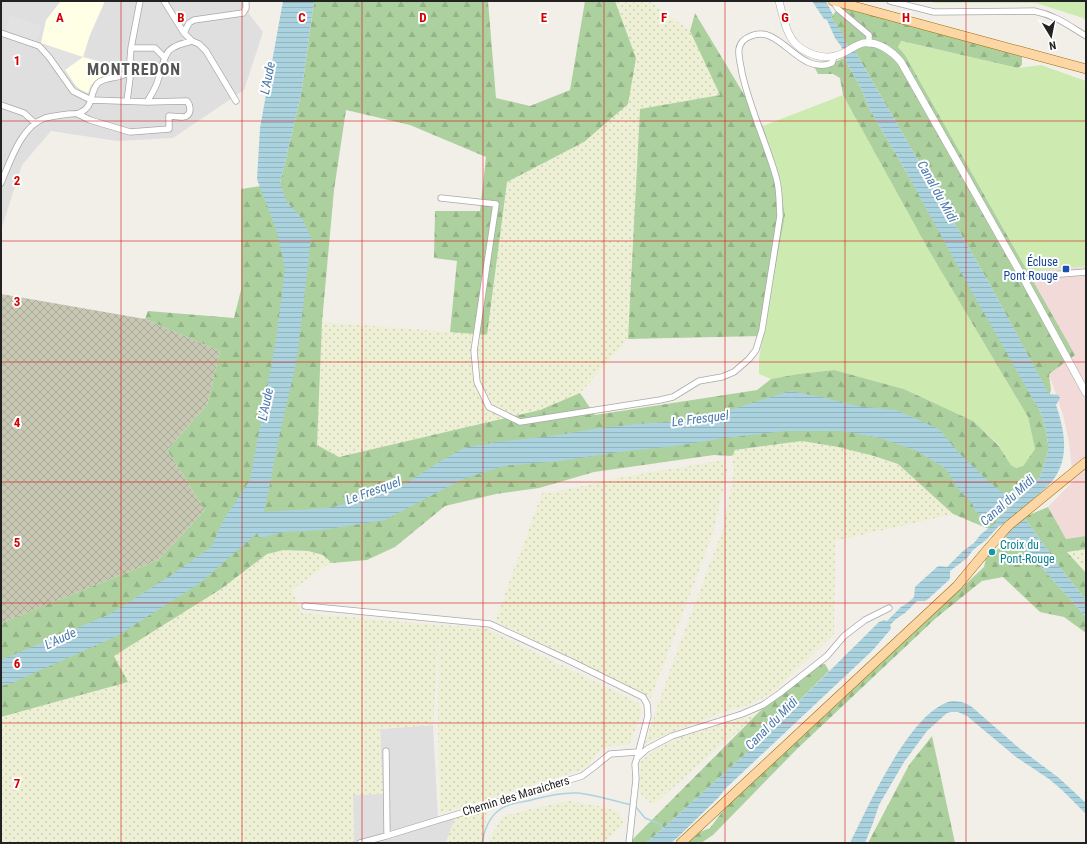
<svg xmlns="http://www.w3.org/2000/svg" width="1087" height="844" viewBox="0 0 1087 844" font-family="'Roboto Condensed',sans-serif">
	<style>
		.residential { fill: #e0dfdf }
		.commercial { fill: #f2dad9 }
		.education { fill: #ffffe5 }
		.construction { fill: url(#construction-cross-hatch) }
		.farmland { fill: url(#farmland-dots) }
		.grass { fill: #cdebb0 }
		.forest { fill: url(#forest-firs) }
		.parking { fill: #e2e2e2 }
		.water { fill: url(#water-rules) }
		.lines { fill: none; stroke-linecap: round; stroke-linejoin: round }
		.stream { stroke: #aad3df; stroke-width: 1.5 }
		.minor-casing { stroke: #a9a9a9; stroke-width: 7 }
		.tertiary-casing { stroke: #a9a9a9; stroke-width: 8 }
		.primary-casing { stroke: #a06b00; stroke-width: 10 }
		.minor { stroke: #fff; stroke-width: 5.5 }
		.tertiary { stroke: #fff; stroke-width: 7 }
		.primary { stroke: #fcd6a4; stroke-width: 9 }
		.grid { fill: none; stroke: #d40000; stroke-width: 1; stroke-opacity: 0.55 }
		.transit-dot { fill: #1a4fb4; stroke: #fff; stroke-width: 1.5 }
		.culture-dot { fill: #0f9aa8; stroke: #fff; stroke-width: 1.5 }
		.labels { text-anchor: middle; stroke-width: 4; stroke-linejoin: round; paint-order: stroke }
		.transit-label { font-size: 12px; fill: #164399; stroke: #fff; text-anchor: end }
		.culture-label { font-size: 12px; fill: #0d838f; stroke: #fff; text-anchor: start }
		.street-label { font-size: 12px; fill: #222; stroke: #fff }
		.water-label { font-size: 13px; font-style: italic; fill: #4a7aab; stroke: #fff }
		.district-label { font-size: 16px; font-weight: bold; letter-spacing: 1px; fill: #555; stroke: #fff }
		.grid-label { font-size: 13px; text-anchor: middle; font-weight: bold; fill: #d40000; stroke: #fff; stroke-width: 4; stroke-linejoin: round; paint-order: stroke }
	</style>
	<defs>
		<pattern id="construction-cross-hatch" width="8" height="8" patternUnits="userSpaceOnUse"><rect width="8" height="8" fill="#c7c7b4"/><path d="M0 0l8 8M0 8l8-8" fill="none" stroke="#abab9a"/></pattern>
		<pattern id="farmland-dots" width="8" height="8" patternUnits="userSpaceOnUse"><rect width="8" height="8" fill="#eef0d5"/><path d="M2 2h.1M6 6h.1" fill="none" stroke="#ccceb7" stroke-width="1.8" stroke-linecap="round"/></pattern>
		<pattern id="forest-firs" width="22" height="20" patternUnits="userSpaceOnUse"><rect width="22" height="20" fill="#add19e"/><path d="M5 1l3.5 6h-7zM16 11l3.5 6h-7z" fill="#95b388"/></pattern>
		<pattern id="water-rules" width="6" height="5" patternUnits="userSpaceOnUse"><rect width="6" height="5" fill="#aad3df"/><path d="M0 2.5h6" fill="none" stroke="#92b5bf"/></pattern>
	</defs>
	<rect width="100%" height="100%" fill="#f2efe9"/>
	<path class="residential" d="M1 1H249V14L263 32 244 90 173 138 117 141 51 131 22 165 1 230Z
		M433 725 438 818 456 815 446 843H354L353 795 382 794 380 729Z"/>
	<path class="commercial" d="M1086 266V536L1066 539 1048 507 1073 481 1069 442 1063 415 1049 374 1028 272Z"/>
	<path class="education" d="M61 1H105L90 35 83 57 109 64 107 77 99 79 91 85 88 93 81 90 76 86 65 70 82 57 41 43 46 20Z"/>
	<path class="construction" d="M1 294 145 319 220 351 207 405 167 450 205 510 158 560 1 623Z"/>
	<path class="farmland" d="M615 1H649L690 31 720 95 640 109 628 339 580 393 540 410 339 457 317 445 322 322 487 335 507 182 584 142 636 58Z
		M802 441 838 447 874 456 898 464 953 514 835 541 834 634 772 693 749 705 724 712 645 743 674 659 723 529 734 472 732 456 735 450Z
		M725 460 728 468 713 533 651 698 495 621 543 491 551 493 623 477Z
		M1086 549V573L1067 551Z
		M284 550 308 551 323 555 332 563 327 565 292 590 302 613 439 625 485 628 639 703 642 712 629 745 609 746 596 754 589 765 578 771 440 814 438 722 439 636 433 725 380 729 383 794 353 795 354 843H1V717L127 682 114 656 221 589 267 554Z
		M757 714 653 805 639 792 641 761 655 750 679 738Z
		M570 801 604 807 619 811 623 824 604 843H490L491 836 503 816 536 808Z
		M487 809 484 843H446L456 815Z"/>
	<path class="grass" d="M924 1H1086V21L1083 18 1036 3H937Z
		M900 41 1018 68 1041 65 1086 81V266L1028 272 905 55 898 47Z
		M843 95 928 249 1028 417 1035 449 1023 466 1016 468 1011 465 999 445 973 421 904 389 834 370 798 374 771 379 759 374V358L785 215 778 174 763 126Z"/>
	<path class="forest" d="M314 1H488L496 98 530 106 570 90 585 1H615L636 58 628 104 584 142 507 182 487 335 450 332 457 261 434 258 435 211H480L486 157 410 125 346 110 334 190 322 322 317 445 339 457 540 410 580 393 595 415 757 390 771 379 798 374 834 370 904 389 973 421 999 446 1011 465 1016 468 1023 466 1035 449 1028 417 928 249 843 95 840 78 833 74H818L815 68 817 64 825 66 844 58 862 90 869 108 904 168 1041 413 1046 431 1048 444V452L1040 477 1025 489 1018 500 999 517 997 522 989 529 953 514 898 464 874 456 838 447 802 441 735 450 732 456 714 455 594 472 539 488 496 494 445 506 395 547 367 560 332 563 323 555 308 551 284 550 267 554 221 589 114 656 128 682 1 717V623L158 560 205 510 167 450 207 405 220 351 145 319 148 311 234 318 241 290V189L280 183 301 95Z
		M843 3 1013 49 1022 57V65L1018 68 901 41 898 47 905 55 1075 355 1049 374 1051 390 1049 395 988 281 856 53 851 52 837 26 831 18 832 16Z
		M695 13 763 126 778 174 785 215 763 336 628 339 640 109 720 95 690 31Z
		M1048 507 1066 539 1086 536V549L1067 552 1086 573V600L1061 569 1024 517Z
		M1010 540 1027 551 1086 617V633L1064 617 1040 612 1003 577 982 581 936 618 797 749 713 835 701 843H687L697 833 710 828 725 808 793 743 833 708 984 567 986 558Z
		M817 663 825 664 829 671 751 749 667 825 646 843H629L757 714 780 693Z
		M932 736 955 843H868L909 765Z"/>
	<path class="parking" d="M10 15 42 26 36 42 5 31Z
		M48 46 83 57 62 72 46 50Z"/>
	<path class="water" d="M283 1H314L301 95 280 183 287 202 302 218 311 238 297 359 278 442 270 484 264 512 328 508 372 498 405 484 439 462 464 448 496 442 552 436 600 428 638 424 699 420 790 391 821 397 856 406 896 410 939 429 958 452 987 480 1013 501 991 520 975 511 972 503 959 490 945 468 917 451 880 438 842 431H785L725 438 675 446 619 452 561 461 503 466 463 479 385 520 322 530 285 532 259 538 257 533 200 583 117 636 12 683 1 686V660L110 614 170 576 211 547 224 519 250 480 276 340 285 268 276 229 257 179 260 128Z
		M812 1H826L833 15 831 18 841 31 846 43 851 52 854 51 856 53 988 281 1049 394 1058 395 1060 398 1056 405C1065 432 1071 461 1049 485L1005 524 999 526 986 540 973 550 967 558 950 571V578L949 580 928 599 925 601H917L905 613 896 619 890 625 891 628 890 630 873 650 725 789 719 797 678 837 671 843H646L667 825 751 749 879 622 884 620 887 621 901 607 909 602 914 597 915 587 917 585 937 567 940 566 947 567 963 551 974 543 981 534 997 522 999 517 1018 500 1025 489 1040 477 1048 452V444L1046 431 1041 413 973 294 904 168 869 108 862 90 844 58 845 55 841 46 835 38 827 20 824 19Z
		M1024 517 1061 569 1086 600V617L1027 551 1004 536Z
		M952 701C960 701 966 703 972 707L1019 748 1059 778 1086 803V814L1062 790 1049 779 1016 757 967 716 958 712H951L947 713 927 731 904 762 879 805 873 823 865 843H850C868 807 911 709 952 701Z"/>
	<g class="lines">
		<path class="stream" d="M635 806 645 818 660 824 664 830
			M482 843C484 832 489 818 498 811 506 804 517 803 527 801 544 797 560 792 578 793 596 795 614 801 632 805"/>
		<g class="minor-casing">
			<path id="minor" d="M164 1 184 33 192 41 199 44 206 51 236 101
				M833 1 838 9 869 35V44
				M890 1 934 12 1034 11C1055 15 1068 25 1086 36
				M1 33 39 46 49 57 73 91 91 100 147 102 187 101C191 106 192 116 183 117 178 117 174 116 169 116V129L130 132 90 120 78 114
				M184 33 189 23 194 20 243 13 246 8V1
				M131 48H155L164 57
				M127 101 130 78 129 72 161 71
				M147 102C151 95 156 88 158 80 167 55 161 48 192 41
				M1 105 24 113 35 123
				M1 183C10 162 21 126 45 118 53 116 61 115 69 114 72 114 76 114 79 113 95 107 89 92 98 83 103 78 114 78 121 76 124 75 126 73 129 72L131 48 140 1
				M441 198 496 204 474 351 477 382 489 407 520 422 660 400 673 397 699 381 722 377 734 372 749 359 756 350 762 330 780 216C779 203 780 190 776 177 766 142 750 109 742 73 741 65 738 57 739 49 740 43 745 38 751 36 780 23 799 77 832 63L834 57
				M1025 281 1036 276 1086 272
				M305 606 490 624 570 661 643 697 647 704 648 716 637 758
				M386 751 387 832 388 835
				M360 843 386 836 582 776 594 767 610 754 638 752
				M629 843 636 779 635 764 637 758 647 749 672 736 742 714 763 705 780 693 827 656 844 636 865 620 889 608"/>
		</g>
		<g class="tertiary-casing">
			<path id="tertiary" d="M779 1C782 12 784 24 789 34 796 50 818 60 835 56 841 55 847 51 852 48 855 46 860 44 863 43 878 41 892 51 901 62L1025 281 1086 393"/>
		</g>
		<g class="primary-casing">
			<path id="primary" d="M833 1 861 8 1086 69
				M681 843 957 586 987 550 1008 526 1086 462"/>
		</g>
		<use href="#minor" class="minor"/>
		<use href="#tertiary" class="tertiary"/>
		<use href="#primary" class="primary"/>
	</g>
	<path class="grid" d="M121 1V843M242 1V843M362 1V843M483 1V843M604 1V843M725 1V843M845 1V843M966 1V843M1 121H1086M1 241H1086M1 362H1086M1 482H1086M1 603H1086M1 723H1086"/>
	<rect class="transit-dot" x="1062" y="265" width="8" height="8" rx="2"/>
	<circle class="culture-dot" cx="992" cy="552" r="4"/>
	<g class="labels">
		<g class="transit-label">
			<text x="1058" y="266">Écluse<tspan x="1058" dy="14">Pont Rouge</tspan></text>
		</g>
		<g class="culture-label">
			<text x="1000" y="549">Croix du<tspan x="1000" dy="14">Pont-Rouge</tspan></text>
		</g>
		<g class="street-label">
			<text transform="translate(516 796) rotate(-17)" y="4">Chemin des Maraichers</text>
		</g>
		<g class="water-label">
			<text transform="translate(267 78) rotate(-79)" y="5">L'Aude</text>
			<text transform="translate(938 191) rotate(61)" y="5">Canal du Midi</text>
			<text transform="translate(265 404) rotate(-78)" y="5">L'Aude</text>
			<text transform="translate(700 418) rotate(-7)" y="5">Le Fresquel</text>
			<text transform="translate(373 490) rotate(-20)" y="5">Le Fresquel</text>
			<text transform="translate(1007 500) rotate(-42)" y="5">Canal du Midi</text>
			<text transform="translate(60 638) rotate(-25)" y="5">L'Aude</text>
			<text transform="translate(771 723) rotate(-45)" y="5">Canal du Midi</text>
		</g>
		<g class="district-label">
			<text x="134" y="75">MONTREDON</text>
		</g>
	</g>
	<g class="grid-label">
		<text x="60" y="22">A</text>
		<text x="181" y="22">B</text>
		<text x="302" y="22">C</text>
		<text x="423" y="22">D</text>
		<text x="544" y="22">E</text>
		<text x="664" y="22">F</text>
		<text x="785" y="22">G</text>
		<text x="906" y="22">H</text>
		<text x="17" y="65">1</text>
		<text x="17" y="185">2</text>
		<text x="17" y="306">3</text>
		<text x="17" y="427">4</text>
		<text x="17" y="547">5</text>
		<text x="17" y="668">6</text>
		<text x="17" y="788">7</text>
	</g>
	<rect width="1087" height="844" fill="none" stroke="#222222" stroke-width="4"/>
	<g transform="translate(1051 36) rotate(170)" stroke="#ffffff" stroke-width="3" paint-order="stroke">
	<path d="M0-3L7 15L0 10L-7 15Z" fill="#222222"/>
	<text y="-6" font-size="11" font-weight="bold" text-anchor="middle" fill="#222222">N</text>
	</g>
</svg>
